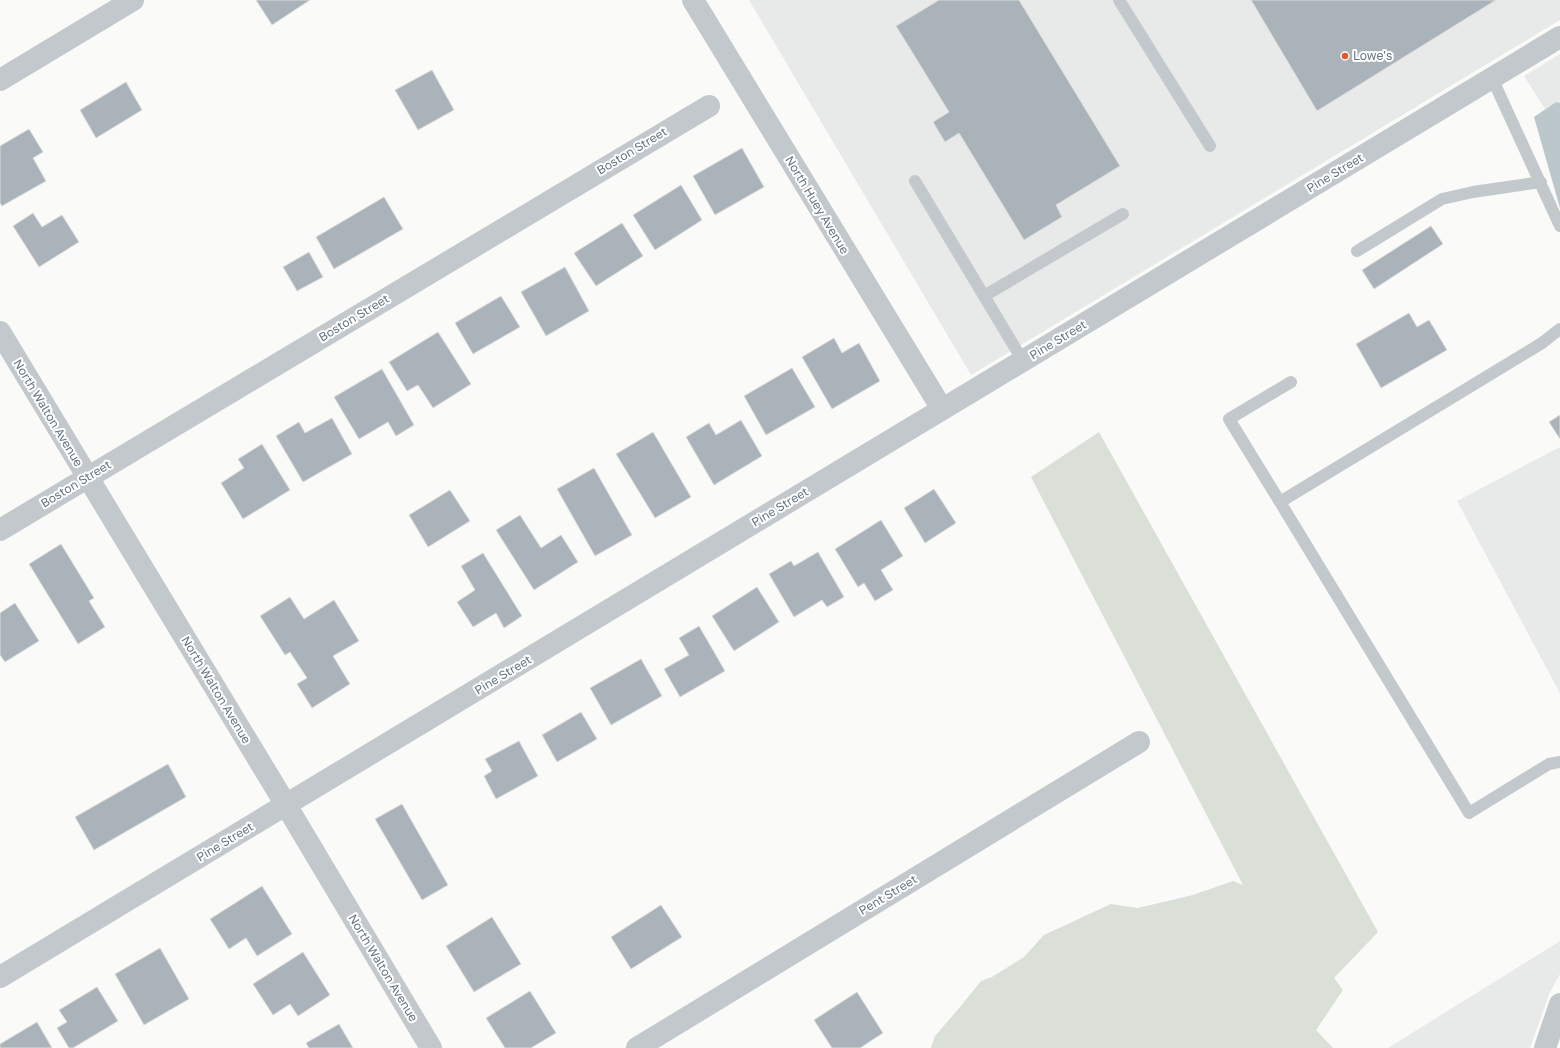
<svg xmlns="http://www.w3.org/2000/svg" width="1560" height="1048" viewBox="0 0 1560 1048" font-family="'Golos Text',sans-serif">
	<style>
		.built { fill: #e8e9e9 }
		.green { fill: #dadfd7 }
		.water { fill: #bbc7cb }
		.building { fill: #aab3b9; stroke: #dcdcda }
		.lines { fill: none; stroke-linecap: round; stroke-linejoin: round }
		.service { stroke: #c3c8cc; stroke-width: 12 }
		.minor { stroke: #c3c8cc; stroke-width: 22 }
		.poi-dot { fill: #e4572e; stroke: #fff; stroke-width: 1.5 }
		.labels { text-anchor: middle; stroke-width: 4; stroke-linejoin: round; paint-order: stroke }
		.poi-label { font-size: 12px; fill: #657683; stroke: #fff; text-anchor: start }
		.street-label { font-size: 12px; fill: #657683; stroke: #fff }
	</style>
	<rect width="100%" height="100%" fill="#fafaf8"/>
	<path class="built" d="M749 0H1560V20L971 375Z
		M1560 54V103L1556 102 1545 109 1524 76Z
		M1560 447V693L1457 501Z
		M1560 941V974L1550 992 1530 1048H1388Z"/>
	<path class="green" d="M1099 432 1378 932 1334 978 1343 990 1316 1030 1333 1048H931L935 1036 960 1007 981 981 992 977 1024 957 1044 935 1111 904 1138 908 1193 895 1233 881 1243 885 1031 477Z"/>
	<path class="water" d="M1556 102 1560 103V208L1534 117Z"/>
	<path class="building" d="M256 0H310L272 25Z
		M939 0H1019L1120 166 1056 205 1062 217 1024 240 959 133 945 142 933 122 949 112 896 26Z
		M1251 0H1496L1317 111Z
		M432 70 454 110 418 130 395 90Z
		M126 82 142 110 96 138 80 110Z
		M29 129 43 152 33 158 46 181 2 206 0 203V146Z
		M742 148 764 187 715 215 693 176Z
		M681 185 702 220 655 250 633 215Z
		M384 197 403 229 334 269 316 237Z
		M33 213 42 227 62 215 79 242 39 267 13 226Z
		M622 223 643 256 596 286 574 253Z
		M1431 226 1443 244 1374 289 1362 270Z
		M309 252 323 277 297 291 283 267Z
		M565 267 589 311 546 336 521 292Z
		M501 296 520 327 473 354 455 323Z
		M1409 313 1417 327 1429 320 1447 350 1381 388 1356 344Z
		M438 332 471 384 433 408 418 385 407 391 389 362Z
		M834 338 842 353 859 343 880 381 832 409 802 357Z
		M792 368 815 407 766 435 744 396Z
		M382 369 414 425 396 436 388 422 359 439 334 397Z
		M1560 415V439L1549 422Z
		M332 418 352 454 303 482 276 436 299 422 305 433Z
		M741 420 762 456 714 485 686 437 709 423 716 435Z
		M653 432 691 497 655 518 616 454Z
		M262 444 290 490 243 519 221 483 244 468 238 459Z
		M594 468 632 535 595 556 557 489Z
		M934 489 956 523 925 543 904 508Z
		M450 490 470 521 428 547 409 515Z
		M520 515 541 548 561 535 578 562 534 590 496 530Z
		M881 520 903 556 881 570 893 590 875 601 864 583 858 587 835 549Z
		M61 544 94 598 89 601 105 627 78 644 29 564Z
		M818 552 844 597 827 607 822 600 794 617 769 574 791 561 794 566Z
		M483 553 522 616 504 628 496 613 473 627 457 602 475 590 461 566Z
		M757 587 779 622 734 651 712 616Z
		M290 597 304 619 334 600 359 641 333 656 350 684 312 708 297 684 307 678 290 652 285 655 260 616Z
		M15 603 39 641 5 662 0 655V613Z
		M699 626 725 671 680 697 664 669 689 655 679 638Z
		M641 659 662 696 611 725 590 688Z
		M581 712 597 739 557 762 542 735Z
		M519 741 538 776 496 799 484 776 492 771 485 759Z
		M168 764 186 797 94 850 75 817Z
		M402 804 448 885 422 900 375 819Z
		M262 886 292 934 257 956 246 938 229 949 210 919Z
		M661 905 682 937 631 969 611 937Z
		M492 917 521 964 474 992 446 946Z
		M160 948 189 999 144 1025 115 974Z
		M303 952 330 995 298 1016 290 1004 273 1015 253 984Z
		M97 987 118 1021 73 1048H69L57 1028 67 1022 59 1010Z
		M530 991 556 1033 531 1048H505L486 1018Z
		M857 992 883 1033 860 1048H832L814 1020Z
		M37 1022 52 1048H0V1044Z
		M339 1024 353 1048H309L306 1043Z"/>
	<g class="lines">
		<path class="service" d="M1119 0 1210 146
			M1492 78 1560 226
			M915 181 1023 361
			M1357 251 1442 199 1473 192 1541 182
			M984 296 1123 214
			M1560 329 1542 343 1280 502 1469 813 1549 764 1560 762
			M1280 502 1229 419 1291 382"/>
		<path class="minor" d="M693 0 942 409
			M0 80 133 0
			M0 332 286 805 431 1048
			M0 530 709 106
			M0 977 1560 37
			M637 1048 1139 742
			M1545 1048 1560 1004"/>
	</g>
	<circle class="poi-dot" cx="1345" cy="56" r="4"/>
	<g class="labels">
		<g class="poi-label">
			<text x="1353" y="60">Lowe's</text>
		</g>
		<g class="street-label">
			<text transform="translate(632 151) rotate(-31)" y="4">Boston Street</text>
			<text transform="translate(1335 173) rotate(-31)" y="4">Pine Street</text>
			<text transform="translate(817 205) rotate(59)" y="4">North Huey Avenue</text>
			<text transform="translate(354 318) rotate(-31)" y="4">Boston Street</text>
			<text transform="translate(1058 340) rotate(-31)" y="4">Pine Street</text>
			<text transform="translate(48 413) rotate(59)" y="4">North Walton Avenue</text>
			<text transform="translate(76 484) rotate(-31)" y="4">Boston Street</text>
			<text transform="translate(780 507) rotate(-31)" y="4">Pine Street</text>
			<text transform="translate(503 675) rotate(-31)" y="4">Pine Street</text>
			<text transform="translate(216 690) rotate(59)" y="4">North Walton Avenue</text>
			<text transform="translate(225 842) rotate(-31)" y="4">Pine Street</text>
			<text transform="translate(888 895) rotate(-31)" y="4">Pent Street</text>
			<text transform="translate(383 968) rotate(59)" y="4">North Walton Avenue</text>
		</g>
	</g>
</svg>
